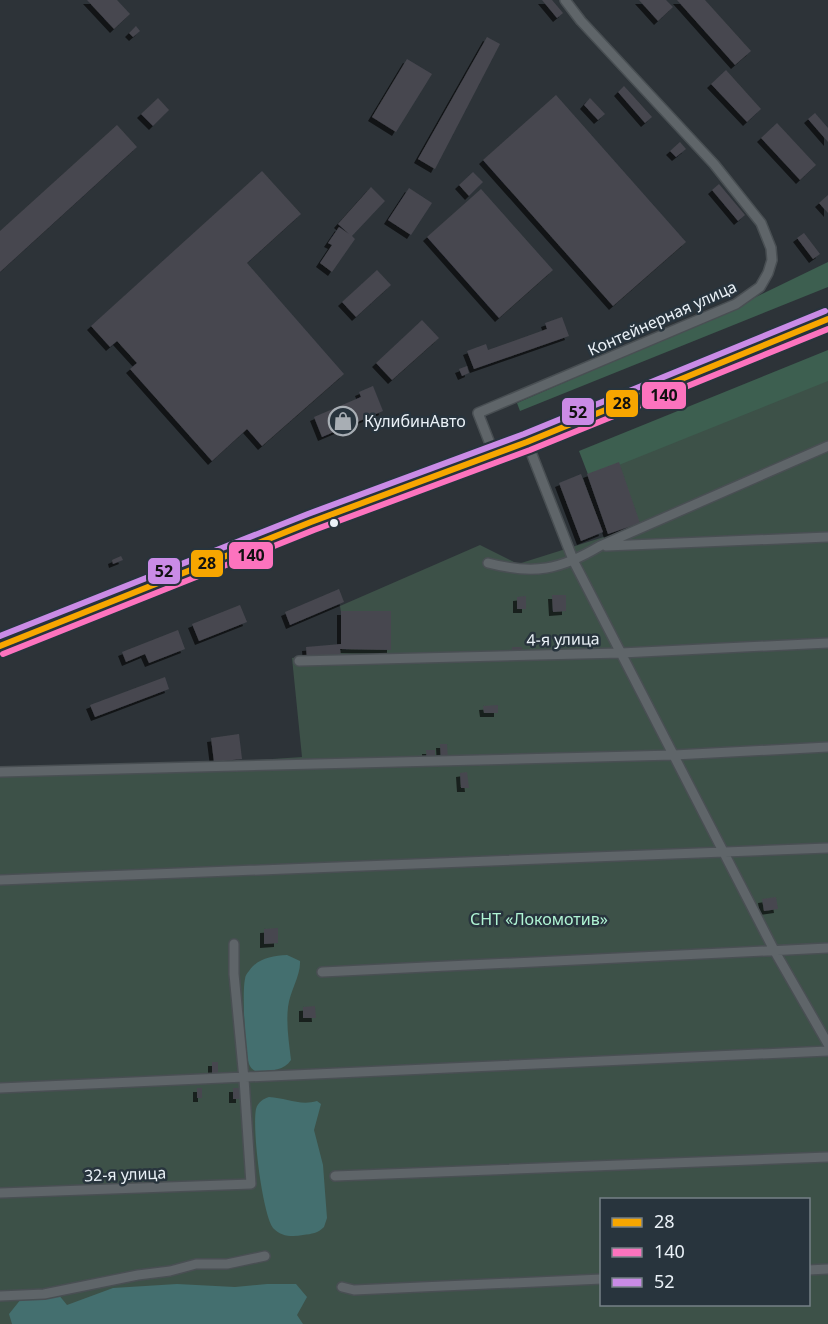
<svg xmlns="http://www.w3.org/2000/svg" width="828" height="1324" viewBox="0 0 828 1324" font-family="'Noto Sans',sans-serif">
	<style>
		.green { fill: #3d5148; fill-rule: evenodd }
		.forest { fill: #3d5f50 }
		.water { fill: #446f6f }
		.building { fill: #47474f; filter: url(#shadow) }
		.lines { fill: none; stroke-linecap: round; stroke-linejoin: round }
		.minor-casing { stroke: #494f53; stroke-width: 12 }
		.primary-casing { stroke: #494f53; stroke-width: 18 }
		.minor { stroke: #5f6569; stroke-width: 9 }
		.primary { stroke: #566669; stroke-width: 15 }
		.bus-1-casing { stroke: #28343d; stroke-width: 10 }
		.bus-2-casing { stroke: #28343d; stroke-width: 10 }
		.bus-3-casing { stroke: #28343d; stroke-width: 10 }
		.bus-1 { stroke: #f7a600; stroke-width: 6 }
		.bus-2 { stroke: #fc73be; stroke-width: 6 }
		.bus-3 { stroke: #ca8be6; stroke-width: 6 }
		.bus-dot { fill: #eaf1f7; stroke: #28343d; stroke-width: 2 }
		.labels { text-anchor: middle; stroke-width: 5; stroke-linejoin: round; paint-order: stroke }
		.street-label { font-size: 16px; fill: #eaf1f7; stroke: #28343d }
		.poi-label { font-size: 16px; fill: #eaf1f7; stroke: #28343d; text-anchor: start }
		.park-label { font-size: 16px; fill: #b0f4d4; stroke: #28343d }
		.line-badge { stroke: #28343d; stroke-width: 2 }
		.pale-badge-label { font-size: 16px; text-anchor: middle; font-weight: bold; fill: #111 }
	</style>
	<defs>
		<filter id="shadow"><feDropShadow dx="-4" dy="4" stdDeviation="0" flood-color="#0009"/></filter>
	</defs>
	<rect width="100%" height="100%" fill="#2d3338"/>
	<path class="green" d="M828 374V1324H0V777L302 757 292 658 347 649 340 606 480 545 518 564 626 530 602 464ZM602 1200H808V1304H602Z"/>
	<path class="forest" d="M828 262V287L520 411 517 403 702 323Z
		M828 350V381L589 477 579 451Z"/>
	<path class="water" d="M287 955 300 961C301 975 290 991 288 1007 286 1025 289 1042 291 1060 283 1072 268 1071 255 1071 252 1069 250 1067 249 1064 245 1053 242 991 245 979 245 976 247 973 249 971 258 958 272 956 287 955Z
		M269 1097C286 1098 300 1106 317 1101L321 1104 314 1130 323 1165 327 1218 324 1227C318 1233 312 1234 303 1235 293 1237 281 1237 273 1228 262 1212 252 1128 256 1109 258 1102 263 1099 269 1097Z
		M177 1284 235 1287 267 1284H296L307 1297 297 1315 303 1324H12L9 1314 21 1299H39L58 1294 67 1305 113 1288Z"/>
	<path class="building" d="M87 0H117L130 14 114 29Z
		M542 0H552L563 13 557 18Z
		M639 0H666L673 7 658 21Z
		M677 0H705L751 51 735 65Z
		M136 26 140 31 133 37 129 33Z
		M487 37 500 44 435 169 418 159Z
		M407 59 432 74 396 132 372 117Z
		M726 70 761 109 747 122 711 84Z
		M624 86 652 117 645 123 618 92Z
		M556 95 686 242 613 306 483 160Z
		M158 98 169 110 153 126 141 114Z
		M590 98 605 114 598 120 584 105Z
		M815 113 828 128V142L808 119Z
		M777 123 816 165 800 180 761 138Z
		M117 125 137 147 0 272V231Z
		M680 142 686 149 676 157 670 151Z
		M262 171 301 214 247 263 344 374 262 446 247 429 212 461 130 369 137 363 117 341 110 347 91 326Z
		M473 172 483 182 469 196 459 185Z
		M719 184 745 215 738 221 712 190Z
		M371 187 385 201 352 236 355 239 332 272 320 263 332 245 328 243 339 227 349 234 338 224Z
		M409 188 432 203 411 235 388 220Z
		M481 189 553 270 499 318 427 237Z
		M828 195V213L819 203Z
		M804 233 820 254 813 259 797 238Z
		M377 270 391 285 356 317 342 302Z
		M562 317 569 336 474 369 467 351 486 344 488 350 547 329 545 323Z
		M422 320 439 338 392 380 376 363Z
		M467 366 469 373 462 376 459 369Z
		M373 386 383 411 322 437 314 417 361 397 359 392Z
		M619 462 640 523 608 534 587 474Z
		M581 474 603 532 581 541 559 483Z
		M121 556 123 560 113 564 112 560Z
		M339 589 344 602 290 625 285 612Z
		M552 595H566V611L553 612Z
		M526 596V609H517V597Z
		M240 605 247 622 199 641 192 624Z
		M341 611H391V650L340 649 341 657 307 659 306 647 341 644Z
		M178 630 185 649 149 663 145 654 126 662 122 652Z
		M512 647H522V656L512 657Z
		M165 677 169 689 95 717 90 705Z
		M498 705V713H484L483 706Z
		M239 734 242 759 214 762 211 738Z
		M440 744H447L448 761H441Z
		M426 750H435V762H427Z
		M467 772 469 788H461L460 773Z
		M776 897 778 909 764 911 762 899Z
		M278 928V943L264 944V929Z
		M315 1006 316 1018H303V1007Z
		M212 1062H218V1073H212Z
		M197 1088H202V1098H197Z
		M233 1088H240V1099H233Z"/>
	<g class="lines">
		<g class="minor-casing">
			<path id="minor" d="M527 442 574 562 774 950 828 1044
				M494 454 478 413 736 304 760 287 768 273 772 260 771 248 761 223 714 164 581 21 565 0
				M606 546 828 537
				M488 563C534 575 560 570 600 546L828 446
				M299 661 621 653 828 643
				M0 772 674 755 828 747
				M0 880 828 848
				M322 972 828 948
				M0 1088 828 1051
				M335 1176 828 1157
				M0 1193 251 1184 244 1079 234 974V944
				M808 1270 828 1269
				M342 1287 354 1290 602 1279
				M0 1296 44 1294 138 1275 170 1271 196 1264H227L265 1256"/>
		</g>
		<g class="primary-casing">
			<path id="primary" d="M0 646 311 522 527 442 828 319"/>
		</g>
		<use href="#minor" class="minor"/>
		<use href="#primary" class="primary"/>
		<g class="bus-1-casing">
			<path id="bus-1" d="M0 646 311 522 527 442 828 319"/>
		</g>
		<g class="bus-2-casing">
			<path id="bus-2" d="M3 654 314 530 530 450 828 329"/>
		</g>
		<g class="bus-3-casing">
			<path id="bus-3" d="M0 636 308 514 524 434 825 311"/>
		</g>
		<use href="#bus-1" class="bus-1"/>
		<use href="#bus-2" class="bus-2"/>
		<use href="#bus-3" class="bus-3"/>
	</g>
	<defs>
		<g id="shop-ring" transform="scale(1.5)"><circle r="9.5" fill="#28343d" stroke="#a8aeb4" stroke-width="1.5"/><path d="M-5-2.5h2.3a2.7 3.5 0 0 1 5.4 0H5L5.5 6h-11ZM-1.5-2.5h3a1.5 2.3 0 0 0-3 0Z" fill="#a8aeb4"/></g>
	</defs>
	<g fill-rule="evenodd">
		<use href="#shop-ring" x="343" y="421"/>
	</g>
	<circle class="bus-dot" cx="334" cy="523" r="5"/>
	<g class="labels">
		<g class="street-label">
			<text transform="translate(662 318) rotate(-24)" y="6">Контейнерная улица</text>
			<text transform="translate(563 639) rotate(-1)" y="6">4-я улица</text>
			<text transform="translate(125 1174) rotate(-2)" y="6">32-я улица</text>
		</g>
		<g class="poi-label">
			<text x="364" y="427">КулибинАвто</text>
		</g>
		<g class="park-label">
			<text x="539" y="925">СНТ «Локомотив»</text>
		</g>
	</g>
	<g class="line-badge">
		<rect x="641" y="381" width="46" height="29" rx="6" fill="#fc73be"/>
		<rect x="605" y="389" width="34" height="29" rx="6" fill="#f7a600"/>
		<rect x="561" y="397" width="34" height="29" rx="6" fill="#ca8be6"/>
		<rect x="228" y="541" width="46" height="29" rx="6" fill="#fc73be"/>
		<rect x="190" y="549" width="34" height="29" rx="6" fill="#f7a600"/>
		<rect x="147" y="557" width="34" height="28" rx="6" fill="#ca8be6"/>
	</g>
	<g class="pale-badge-label">
		<text x="664" y="401">140</text>
		<text x="622" y="409">28</text>
		<text x="578" y="418">52</text>
		<text x="251" y="561">140</text>
		<text x="207" y="569">28</text>
		<text x="164" y="577">52</text>
	</g>
	<rect x="600" y="1198" width="210" height="108" fill="#28343d" stroke="#768087" stroke-width="1.5"/>
	<rect x="612" y="1218" width="30" height="9" fill="#f7a600" stroke="#768087" stroke-width="1.5"/>
	<text x="654" y="1228" font-size="18" fill="#eaf1f7">28</text>
	<rect x="612" y="1248" width="30" height="9" fill="#fc73be" stroke="#768087" stroke-width="1.5"/>
	<text x="654" y="1258" font-size="18" fill="#eaf1f7">140</text>
	<rect x="612" y="1278" width="30" height="9" fill="#ca8be6" stroke="#768087" stroke-width="1.5"/>
	<text x="654" y="1288" font-size="18" fill="#eaf1f7">52</text>
</svg>
